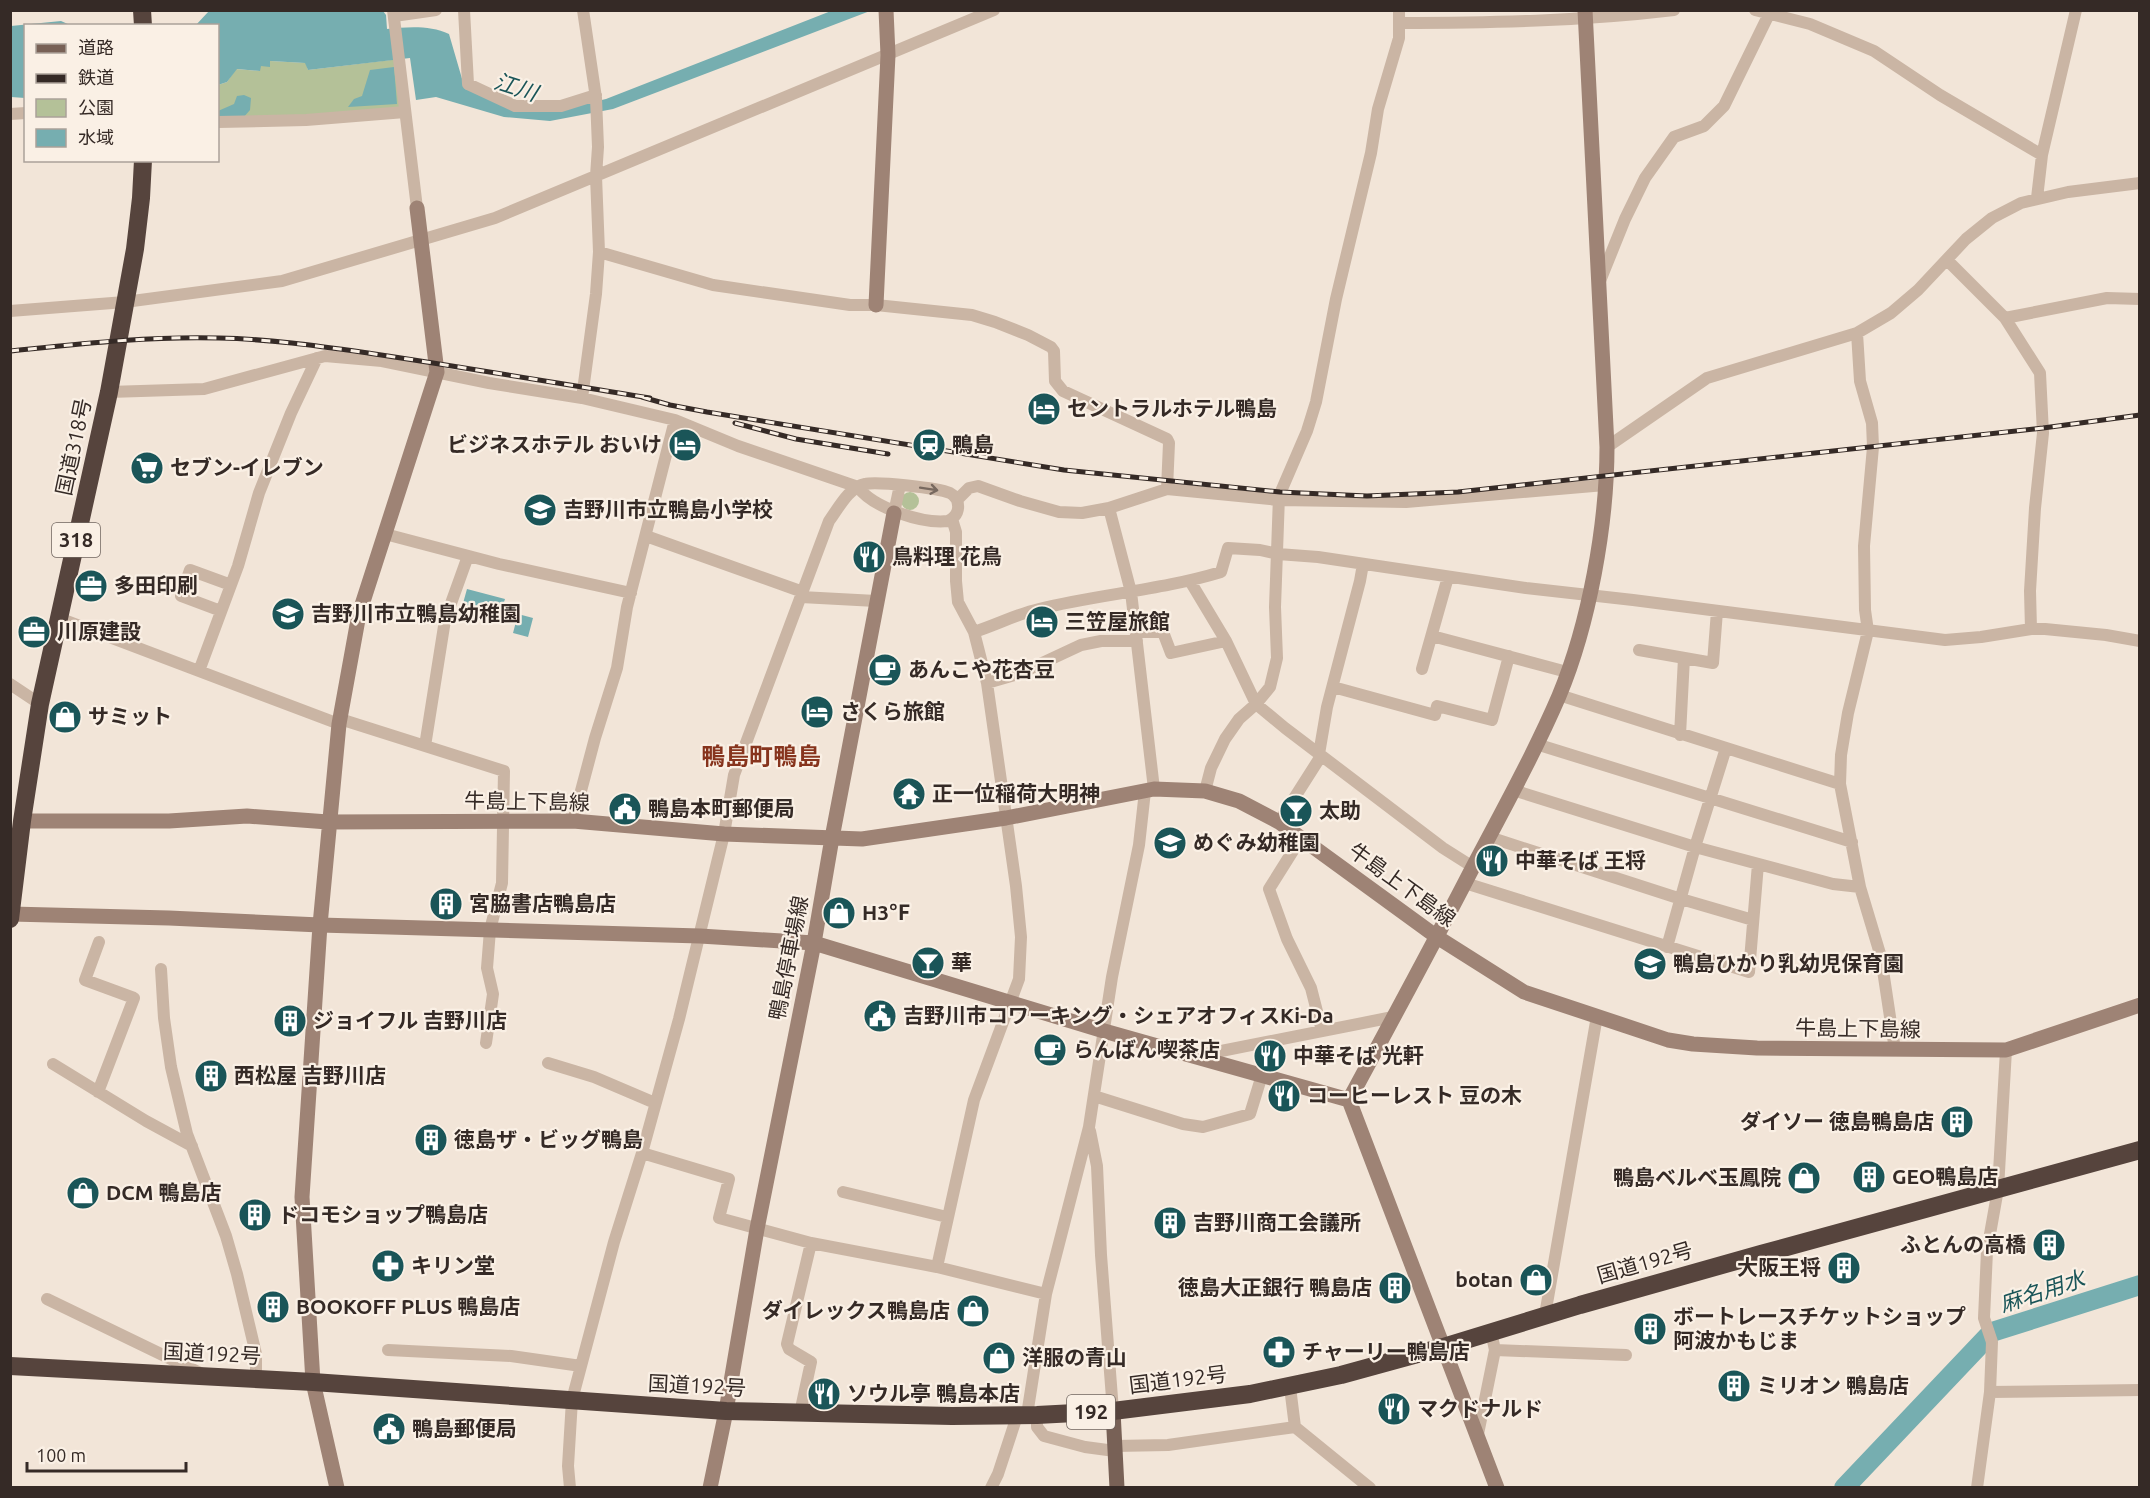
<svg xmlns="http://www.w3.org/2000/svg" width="2150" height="1498" viewBox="0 0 2150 1498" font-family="Ubuntu,'Noto Sans JP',sans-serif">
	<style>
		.green { fill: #b4c198 }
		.water { fill: #76aeb0 }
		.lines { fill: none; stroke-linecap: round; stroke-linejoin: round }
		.river { stroke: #76aeb0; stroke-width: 20 }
		.street { stroke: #cab5a4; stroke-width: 12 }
		.secondary { stroke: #9e8375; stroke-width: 15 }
		.primary { stroke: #786156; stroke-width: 15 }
		.highway { stroke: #56443d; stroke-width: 18 }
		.rail-casing { stroke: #352a26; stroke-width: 5 }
		.rail { stroke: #faf0e5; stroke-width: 3; stroke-dasharray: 9; stroke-linecap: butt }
		.oneway { stroke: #78695f }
		.labels { text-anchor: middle; stroke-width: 4.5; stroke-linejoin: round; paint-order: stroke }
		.shield { fill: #faf0e5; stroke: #70655f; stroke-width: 1.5 }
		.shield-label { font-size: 20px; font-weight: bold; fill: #352a26 }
		.poi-label { font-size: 21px; font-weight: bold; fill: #352a26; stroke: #faf0e5; text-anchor: start }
		.street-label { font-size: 21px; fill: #352a26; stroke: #faf0e5 }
		.water-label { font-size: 22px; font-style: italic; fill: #1a5558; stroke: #faf0e5 }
		.quarter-label { font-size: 24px; font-weight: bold; fill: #87341d; stroke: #faf0e5 }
	</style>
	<rect width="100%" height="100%" fill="#f2e5d8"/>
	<path class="green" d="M399 59 405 112 218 119V85L227 82 236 69 260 71V66L270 61 306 63 308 70Z
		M901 501a9 9 0 1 1 18 0a9 9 0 1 1-18 0Z"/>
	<path class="water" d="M209 11H383L386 15 387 29C407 27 430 25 449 34L465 89 555 111 606 99 831 11H870L613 109 550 121 504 117 436 97 416 100 410 58 308 70 305 63 270 61V67L261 66 260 71 237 69 227 82 218 85V26H195Z
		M61 21 70 25 26 26 25 98 11 97V26Z
		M394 67 397 104 348 107 354 99 362 96 370 70Z
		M244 95 251 98 250 110 243 118 218 119V111L234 104 237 96Z
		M467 589 505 599 497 624 460 614Z
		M518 614 533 618 528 637 513 633Z"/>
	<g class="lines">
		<path class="river" d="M1844 1488 1992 1332 2140 1285"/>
		<path class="street" d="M393 10 417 208
			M464 10 468 84 515 106H561L596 95
			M1755 10 1810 24 1874 51 1940 95 2042 155
			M394 16 436 10
			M1399 23C1491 23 1582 21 1674 10
			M10 114 26 113
			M218 122 306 120 405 112
			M2037 198 2042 155 2076 10
			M599 252 713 285 850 305H876L972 315 995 322 1028 335 1051 347 1054 351 1055 381 1063 391 1167 439 1169 443 1167 489 1109 508 1082 513 1059 512 1020 501 978 486 969 488 957 500
			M1947 260 2005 318 2040 373 2043 433 2035 508 2030 591 2031 629
			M1600 281 1625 219 1645 178 1674 137 1704 126 1724 106 1771 10
			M10 311 125 302 282 281 495 218 994 10
			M2005 318 2107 298 2140 299
			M1857 333 1860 381 1872 423 1873 447 1864 546 1865 610 1868 631 1848 713 1841 755 1840 784 1860 887 1881 957 1895 1050
			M109 392 204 389 325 356 382 361 489 383 582 398 675 420 738 446 858 487C873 508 923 524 948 521 957 517 960 509 957 500 954 496 954 495 950 493 938 488 877 481 865 484 849 487 838 509 829 521L734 775 724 834 679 1019 642 1153 614 1242 572 1400 568 1466 570 1488
			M582 398 596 294 599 252 596 176 598 147 596 98 583 10
			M1607 447 1707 378 1857 333 1891 313 1918 290 1966 239 1992 218 2021 203 2068 192 2140 183
			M1167 489 1279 500 1406 502 1605 485
			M1109 508 1131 592 1154 789
			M894 513 900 485
			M385 534 499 564 631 593
			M646 536 803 592
			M1190 581 1226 641 1256 704 1285 728 1443 848 1473 867
			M801 597 876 601
			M221 611 181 596 190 570 231 585
			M59 618 339 724
			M974 632C996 625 1017 614 1039 609 1100 594 1162 590 1221 572L1228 548 1260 550 1278 554 1318 557 1526 588 1633 600 1945 640 1981 637 2031 629H2045L2106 635 2140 641
			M1136 632H1163L1171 653 1226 641
			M1432 636 1567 672
			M1639 650 1713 663 1717 611
			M1422 669 1448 577
			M199 671 238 566 259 493 291 413 317 358
			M987 683 1021 673 1081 645 1101 641H1137
			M10 684 40 704
			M1333 687 1435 715 1437 706 1492 720 1509 656
			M1559 695 1840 784
			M340 719 504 771 502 883 490 930 487 968 493 994 486 1043
			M1680 735 1684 658
			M1536 744 1852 842
			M425 746 445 620 468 556
			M1319 754 1327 707 1360 581 1363 564
			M1513 790 1695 847 1833 884 1860 887
			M1205 791 1211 768 1225 739 1239 719 1256 704 1270 687 1277 658 1275 607 1279 496 1307 431 1316 402 1336 299 1371 153 1378 109 1399 38V10
			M573 821 595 738 617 668 627 607 675 420
			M1279 822 1321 756
			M1489 837 1681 899 1753 920
			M1301 838 1269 889 1287 939 1311 988 1322 1031
			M1465 883 1749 972 1758 864
			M1667 947 1695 847 1726 748
			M161 969 164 1018 171 1067 187 1134 226 1236 237 1274 256 1354V1379
			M2006 1050 1998 1189 1987 1251 1984 1318 1992 1342 1990 1392 2140 1390
			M1196 1056 1393 1017
			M548 1063 594 1077 655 1103
			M53 1064 146 1121 192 1146
			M98 1092 134 998 85 980 99 942
			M1094 1096 1183 1124 1203 1127 1250 1114 1262 1075
			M1090 1131 1097 1166 1101 1255 1113 1411
			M642 1153 729 1179 719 1218 811 1243 937 1267 1046 1294
			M843 1192 947 1217
			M937 1267 974 1100 1019 979 1021 937 1016 886 987 683 974 632 958 602 956 581V532L952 519
			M47 1299 200 1373
			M1545 1315 1597 1016
			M1491 1332 1495 1350 1626 1355
			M388 1350 511 1356 581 1366
			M1290 1387 1295 1427 1370 1488
			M800 1413 811 1362 789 1349 787 1344 811 1243
			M1027 1415 1046 1294 1089 1127 1112 977 1139 845 1145 791
			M1037 1415V1427L1044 1436 1085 1447 1115 1451
			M1478 1434 1495 1350
			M1115 1446 1168 1445 1295 1427
			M991 1488 998 1474 1017 1416
			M1977 1488 1990 1392"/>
		<path class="secondary" d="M876 305 888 55 886 10
			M22 821H169L247 816 328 822 573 821 724 834 862 839 1006 818 1154 789 1205 791 1239 801 1279 822 1437 937 1524 992 1668 1040 1693 1044 1757 1048 2006 1050 2140 1005
			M11 914 169 918 320 925 700 936 814 943 1104 1031 1349 1100
			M337 1488 313 1382 302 1197 320 925 339 724 359 614 437 372 417 208
			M710 1488 726 1411 757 1229 814 943 832 838 894 513
			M1497 1488 1349 1100C1391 1022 1433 945 1473 867 1503 810 1534 754 1559 696 1589 624 1607 525 1607 447L1585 10"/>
		<path class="primary" d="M1113 1411 1117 1488"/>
		<path class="highway" d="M142 10 143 26
			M10 919 22 821 40 704 109 392 135 249 141 198 143 160
			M10 1366 313 1382 726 1411 952 1416 1037 1415 1113 1411 1250 1394 1341 1375 1443 1347 1580 1305 1761 1254 2140 1150"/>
		<g class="rail-casing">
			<path id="rail" d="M10 351C79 344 149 336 219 338 269 339 318 346 368 353 462 367 556 383 650 398
				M642 397 670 405 707 412 1064 470 1280 492 1367 496 1458 492 2043 428 2140 415
				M735 423 796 439 888 454"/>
		</g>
		<use href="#rail" class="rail"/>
	</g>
	<defs><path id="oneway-shaft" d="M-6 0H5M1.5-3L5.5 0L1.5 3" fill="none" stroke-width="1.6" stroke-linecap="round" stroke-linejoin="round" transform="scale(1.5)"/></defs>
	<use class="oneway" href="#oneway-shaft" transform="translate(929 489) rotate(9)"/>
	<defs>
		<g id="hotel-disc" transform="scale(1.725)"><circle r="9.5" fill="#1a5558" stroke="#faf0e5"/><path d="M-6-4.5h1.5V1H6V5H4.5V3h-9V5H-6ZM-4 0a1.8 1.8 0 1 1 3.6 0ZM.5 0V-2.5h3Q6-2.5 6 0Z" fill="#fff"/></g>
		<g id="station-disc" transform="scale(1.725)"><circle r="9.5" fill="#1a5558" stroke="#faf0e5"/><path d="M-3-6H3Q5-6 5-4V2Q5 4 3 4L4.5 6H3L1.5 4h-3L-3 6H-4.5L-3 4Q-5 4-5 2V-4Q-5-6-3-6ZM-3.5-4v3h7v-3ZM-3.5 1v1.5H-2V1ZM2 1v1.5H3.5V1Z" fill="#fff"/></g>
		<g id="supermarket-disc" transform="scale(1.725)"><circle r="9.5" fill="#1a5558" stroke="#faf0e5"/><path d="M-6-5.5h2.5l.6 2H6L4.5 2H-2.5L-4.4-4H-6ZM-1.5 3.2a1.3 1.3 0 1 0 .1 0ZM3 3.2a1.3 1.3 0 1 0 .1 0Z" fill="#fff"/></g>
		<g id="school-disc" transform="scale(1.725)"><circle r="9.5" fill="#1a5558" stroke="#faf0e5"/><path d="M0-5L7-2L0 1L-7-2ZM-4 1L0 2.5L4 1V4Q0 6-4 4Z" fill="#fff"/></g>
		<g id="restaurant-disc" transform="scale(1.725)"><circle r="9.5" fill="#1a5558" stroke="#faf0e5"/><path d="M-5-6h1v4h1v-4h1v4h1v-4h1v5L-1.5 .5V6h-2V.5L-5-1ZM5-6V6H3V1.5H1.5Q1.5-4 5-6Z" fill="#fff"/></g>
		<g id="office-disc" transform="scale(1.725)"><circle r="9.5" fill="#1a5558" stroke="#faf0e5"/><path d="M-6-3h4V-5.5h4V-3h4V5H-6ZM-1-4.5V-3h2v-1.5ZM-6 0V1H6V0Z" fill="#fff"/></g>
		<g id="cafe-disc" transform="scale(1.725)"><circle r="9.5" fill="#1a5558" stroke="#faf0e5"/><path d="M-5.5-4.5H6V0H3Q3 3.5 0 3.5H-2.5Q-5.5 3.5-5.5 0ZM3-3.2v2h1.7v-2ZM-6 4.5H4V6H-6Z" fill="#fff"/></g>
		<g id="shop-disc" transform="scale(1.725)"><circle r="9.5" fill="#1a5558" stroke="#faf0e5"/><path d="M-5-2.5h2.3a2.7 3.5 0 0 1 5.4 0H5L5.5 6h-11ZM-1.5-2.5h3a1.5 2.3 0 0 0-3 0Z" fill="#fff"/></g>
		<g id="temple-disc" transform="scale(1.725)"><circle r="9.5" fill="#1a5558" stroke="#faf0e5"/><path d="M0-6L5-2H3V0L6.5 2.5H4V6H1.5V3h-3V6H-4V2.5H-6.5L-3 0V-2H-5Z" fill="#fff"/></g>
		<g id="civic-disc" transform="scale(1.725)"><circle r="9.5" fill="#1a5558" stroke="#faf0e5"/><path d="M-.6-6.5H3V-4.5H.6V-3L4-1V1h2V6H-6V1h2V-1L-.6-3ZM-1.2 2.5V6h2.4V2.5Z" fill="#fff"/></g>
		<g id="bar-disc" transform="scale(1.725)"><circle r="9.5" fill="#1a5558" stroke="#faf0e5"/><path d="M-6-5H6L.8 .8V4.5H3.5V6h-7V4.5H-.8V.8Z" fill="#fff"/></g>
		<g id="building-disc" transform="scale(1.725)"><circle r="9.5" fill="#1a5558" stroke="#faf0e5"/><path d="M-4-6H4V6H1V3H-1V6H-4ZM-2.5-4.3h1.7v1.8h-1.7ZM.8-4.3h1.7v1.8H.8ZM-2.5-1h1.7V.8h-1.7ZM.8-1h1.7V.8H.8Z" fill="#fff"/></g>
		<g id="pharmacy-disc" transform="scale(1.725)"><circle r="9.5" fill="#1a5558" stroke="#faf0e5"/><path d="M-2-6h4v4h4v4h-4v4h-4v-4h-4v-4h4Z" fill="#fff"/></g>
	</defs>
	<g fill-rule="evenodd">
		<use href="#hotel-disc" x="1044" y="409"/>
		<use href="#hotel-disc" x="685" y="445"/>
		<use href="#station-disc" x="929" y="445"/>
		<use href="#supermarket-disc" x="147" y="468"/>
		<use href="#school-disc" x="540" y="510"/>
		<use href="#restaurant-disc" x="869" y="557"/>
		<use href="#office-disc" x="91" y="586"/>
		<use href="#school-disc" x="288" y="614"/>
		<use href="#hotel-disc" x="1042" y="622"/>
		<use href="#office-disc" x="34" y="632"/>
		<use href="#cafe-disc" x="885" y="670"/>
		<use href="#hotel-disc" x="817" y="712"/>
		<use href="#shop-disc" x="65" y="717"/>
		<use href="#temple-disc" x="909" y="794"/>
		<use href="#civic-disc" x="625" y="809"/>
		<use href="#bar-disc" x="1296" y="811"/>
		<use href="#school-disc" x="1170" y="843"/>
		<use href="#restaurant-disc" x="1492" y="861"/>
		<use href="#building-disc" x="446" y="904"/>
		<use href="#shop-disc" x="839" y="913"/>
		<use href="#bar-disc" x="928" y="963"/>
		<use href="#school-disc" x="1650" y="964"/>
		<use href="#civic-disc" x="880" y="1016"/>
		<use href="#building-disc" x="290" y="1021"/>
		<use href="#cafe-disc" x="1050" y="1050"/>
		<use href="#restaurant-disc" x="1270" y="1056"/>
		<use href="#building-disc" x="211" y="1076"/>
		<use href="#restaurant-disc" x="1284" y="1096"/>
		<use href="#building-disc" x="1957" y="1122"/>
		<use href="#building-disc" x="431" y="1140"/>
		<use href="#building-disc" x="1869" y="1177"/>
		<use href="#shop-disc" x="1804" y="1178"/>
		<use href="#shop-disc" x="83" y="1193"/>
		<use href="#building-disc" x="255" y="1215"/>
		<use href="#building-disc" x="1170" y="1223"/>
		<use href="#building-disc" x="2049" y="1245"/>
		<use href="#pharmacy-disc" x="388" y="1266"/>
		<use href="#building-disc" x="1844" y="1268"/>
		<use href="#shop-disc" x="1536" y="1280"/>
		<use href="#building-disc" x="1395" y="1288"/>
		<use href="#building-disc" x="273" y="1307"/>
		<use href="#shop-disc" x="973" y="1311"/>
		<use href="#building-disc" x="1650" y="1329"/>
		<use href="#pharmacy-disc" x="1279" y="1352"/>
		<use href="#shop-disc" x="999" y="1358"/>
		<use href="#building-disc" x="1734" y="1386"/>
		<use href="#restaurant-disc" x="824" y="1394"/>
		<use href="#restaurant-disc" x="1394" y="1409"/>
		<use href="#civic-disc" x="389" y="1429"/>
	</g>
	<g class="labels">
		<g class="shield">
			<rect x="52" y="523" width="48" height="34" rx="4.5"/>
			<rect x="1067" y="1395" width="48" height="34" rx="4.5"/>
		</g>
		<g class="shield-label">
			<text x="76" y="547">318</text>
			<text x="1091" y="1419">192</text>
		</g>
		<g class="poi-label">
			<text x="1067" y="416">セントラルホテル鴨島</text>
			<text x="662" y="452" text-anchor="end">ビジネスホテル おいけ</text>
			<text x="952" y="452">鴨島</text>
			<text x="170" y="475">セブン-イレブン</text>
			<text x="563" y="517">吉野川市立鴨島小学校</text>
			<text x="892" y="564">鳥料理 花鳥</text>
			<text x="114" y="593">多田印刷</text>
			<text x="311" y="621">吉野川市立鴨島幼稚園</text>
			<text x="1065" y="629">三笠屋旅館</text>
			<text x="57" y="639">川原建設</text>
			<text x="908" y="677">あんこや花杏豆</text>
			<text x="840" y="719">さくら旅館</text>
			<text x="88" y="724">サミット</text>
			<text x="932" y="801">正一位稲荷大明神</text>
			<text x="648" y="816">鴨島本町郵便局</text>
			<text x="1319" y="818">太助</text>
			<text x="1193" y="850">めぐみ幼稚園</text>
			<text x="1515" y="868">中華そば 王将</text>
			<text x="469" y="911">宮脇書店鴨島店</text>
			<text x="862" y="920">H3℉</text>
			<text x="951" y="970">華</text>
			<text x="1673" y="971">鴨島ひかり乳幼児保育園</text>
			<text x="903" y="1023">吉野川市コワーキング・シェアオフィスKi-Da</text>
			<text x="313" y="1028">ジョイフル 吉野川店</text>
			<text x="1073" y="1057">らんばん喫茶店</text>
			<text x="1293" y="1063">中華そば 光軒</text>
			<text x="234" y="1083">西松屋 吉野川店</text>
			<text x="1307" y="1103">コーヒーレスト 豆の木</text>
			<text x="1934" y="1129" text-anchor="end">ダイソー 徳島鴨島店</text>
			<text x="454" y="1147">徳島ザ・ビッグ鴨島</text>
			<text x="1892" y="1184">GEO鴨島店</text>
			<text x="1781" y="1185" text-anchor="end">鴨島ベルベ玉鳳院</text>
			<text x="106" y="1200">DCM 鴨島店</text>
			<text x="278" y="1222">ドコモショップ鴨島店</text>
			<text x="1193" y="1230">吉野川商工会議所</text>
			<text x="2026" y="1252" text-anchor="end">ふとんの高橋</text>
			<text x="411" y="1273">キリン堂</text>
			<text x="1821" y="1275" text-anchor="end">大阪王将</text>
			<text x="1513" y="1287" text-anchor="end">botan</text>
			<text x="1372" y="1295" text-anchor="end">徳島大正銀行 鴨島店</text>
			<text x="296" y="1314">BOOKOFF PLUS 鴨島店</text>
			<text x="950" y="1318" text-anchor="end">ダイレックス鴨島店</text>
			<text x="1673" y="1324">ボートレースチケットショップ<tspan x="1673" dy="24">阿波かもじま</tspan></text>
			<text x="1302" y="1359">チャーリー鴨島店</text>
			<text x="1022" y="1365">洋服の青山</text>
			<text x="1757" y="1393">ミリオン 鴨島店</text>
			<text x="847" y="1401">ソウル亭 鴨島本店</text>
			<text x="1417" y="1416">マクドナルド</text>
			<text x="412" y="1436">鴨島郵便局</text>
		</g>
		<g class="street-label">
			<text transform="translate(74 447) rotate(-78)" y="7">国道318号</text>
			<text transform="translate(527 802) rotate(1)" y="7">牛島上下島線</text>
			<text transform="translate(1402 885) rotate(36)" y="7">牛島上下島線</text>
			<text transform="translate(789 958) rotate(-79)" y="7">鴨島停車場線</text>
			<text transform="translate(1858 1029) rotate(1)" y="7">牛島上下島線</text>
			<text transform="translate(1645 1263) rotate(-16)" y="7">国道192号</text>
			<text transform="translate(212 1354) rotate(3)" y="7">国道192号</text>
			<text transform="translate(1178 1380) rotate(-7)" y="7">国道192号</text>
			<text transform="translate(697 1386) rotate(3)" y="7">国道192号</text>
		</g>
		<g class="water-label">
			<text transform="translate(516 87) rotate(18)" y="8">江川</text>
			<text transform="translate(2042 1291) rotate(-18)" y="8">麻名用水</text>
		</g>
		<g class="quarter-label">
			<text x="761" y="765">鴨島町鴨島</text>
		</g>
	</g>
	<rect width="2150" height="1498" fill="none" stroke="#352a26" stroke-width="24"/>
	<rect x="24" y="24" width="195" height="138" fill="#faf0e5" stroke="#aba199" stroke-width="1.5"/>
	<rect x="36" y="44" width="30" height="9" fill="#786156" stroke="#aba199" stroke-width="1.5"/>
	<text x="78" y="54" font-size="18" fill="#352a26">道路</text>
	<rect x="36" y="74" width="30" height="9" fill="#352a26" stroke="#aba199" stroke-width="1.5"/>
	<text x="78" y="84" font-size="18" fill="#352a26">鉄道</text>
	<rect x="36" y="99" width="30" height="18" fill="#b4c198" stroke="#aba199" stroke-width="1.5"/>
	<text x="78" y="114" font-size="18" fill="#352a26">公園</text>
	<rect x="36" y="129" width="30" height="18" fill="#76aeb0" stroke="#aba199" stroke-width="1.5"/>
	<text x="78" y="144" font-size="18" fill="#352a26">水域</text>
	<path d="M27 1462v9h159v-9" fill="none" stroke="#352a26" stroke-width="3"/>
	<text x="36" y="1462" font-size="18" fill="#352a26" stroke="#faf0e5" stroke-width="4.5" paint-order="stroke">100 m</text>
</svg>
